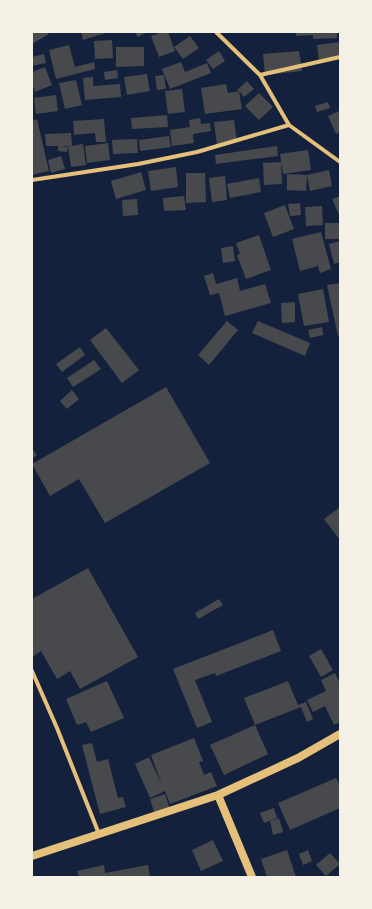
<svg xmlns="http://www.w3.org/2000/svg" width="372" height="909" viewBox="0 0 372 909" font-family="Overpass,sans-serif">
	<style>
		.building { fill: #48494c }
		.lines { fill: none; stroke-linecap: round; stroke-linejoin: round }
		.minor { stroke: #e5c07b; stroke-width: 4 }
		.secondary { stroke: #e5c07b; stroke-width: 8 }
	</style>
	<rect width="100%" height="100%" fill="#14213d"/>
	<path class="building" d="M32 32H47L49 34 32 44Z
		M81 32H109L83 40Z
		M135 32H147L138 37Z
		M162 32H168L175 51 159 57 151 36Z
		M296 32H337V38L313 39V35L296 36Z
		M190 36 199 48 183 59 174 47Z
		M112 40 113 58 95 59 94 41Z
		M340 42V58L319 61 317 45Z
		M69 45 75 67 94 62 95 69 56 79 49 50Z
		M116 47H144V66L116 67Z
		M219 51 225 61 213 69 206 60Z
		M299 51 302 71 265 75 263 54Z
		M44 54 46 63 32 66V57Z
		M181 62 185 72 207 63 211 73 170 89 162 69Z
		M45 67 52 85 35 92 32 83V72Z
		M117 70 118 78 105 80 104 72Z
		M147 74 150 91 127 95 124 77Z
		M164 75 166 89 157 90 155 76Z
		M93 77V86L120 84 121 97 85 100 83 78Z
		M76 80 82 105 65 109 59 83Z
		M247 81 254 89 244 97 239 91 242 109 205 114 201 88 226 84 228 93 239 91 237 90Z
		M182 89 185 112 168 114 165 91Z
		M259 93 273 107 259 120 245 106Z
		M56 95 58 111 36 114 34 98Z
		M328 102 330 108 317 112 315 106Z
		M339 111 340 132 336 134 328 116Z
		M167 115 168 127 132 129 131 118Z
		M200 118 201 124 210 123 211 131 193 134 194 143 172 146 170 130 190 127 189 120Z
		M37 119 49 171 32 175V121Z
		M104 119 106 142H96L95 133 74 135 73 121Z
		M234 120 237 142 217 145 214 122Z
		M71 133 72 146 83 144 86 165 71 167 68 146H60L68 147 67 152 58 151V146H46L45 134Z
		M169 136 171 147 140 151 139 140Z
		M137 139 138 153 113 154 112 140Z
		M108 143 110 160 87 163 85 146Z
		M277 146 278 156 216 164 215 155Z
		M308 150 311 170 283 174 280 154Z
		M61 156 65 169 51 173 48 160Z
		M281 162 282 184 264 185 263 163Z
		M176 167 178 187 151 191 148 171Z
		M329 170 332 186 310 191 307 175 306 191 287 190V174L307 175Z
		M141 172 146 190 116 199 111 181Z
		M186 173H205L206 202 186 203Z
		M225 176 227 200 212 202 209 178Z
		M259 178 261 192 230 198 227 184Z
		M184 196 186 210 164 211 163 198Z
		M340 196V217L332 199Z
		M137 199 138 215 123 216 122 200Z
		M300 203 301 215 290 216 288 204Z
		M285 205 294 229 273 237 264 213Z
		M322 206 323 225 306 226 305 207Z
		M325 223H340V239H325Z
		M321 232 331 269 320 273 318 266 300 271 292 239Z
		M259 235 271 270 246 279 237 255 240 254 236 243Z
		M340 241V262L334 264 329 244Z
		M233 246 235 261 223 263 221 248Z
		M213 273 216 284 237 278 240 291 265 284 271 303 225 316 219 293 210 295 204 276Z
		M340 283V336H338L327 285Z
		M323 289 329 322 304 326 298 294Z
		M295 302V322L282 323 281 303Z
		M227 321 238 330 209 365 198 355Z
		M258 321 310 343 305 356 252 333Z
		M322 327 323 335 310 338 308 330Z
		M106 328 139 370 122 383 90 340Z
		M80 347 85 355 62 372 56 364Z
		M94 360 101 369 73 387 67 378Z
		M166 387 210 463 105 523 79 479 50 496 32 464Z
		M72 390 79 399 67 409 60 401Z
		M32 449 37 455 32 459Z
		M340 507V540L324 519Z
		M88 568 138 657 80 689 70 671 57 679 41 651 32 657V599Z
		M219 599 223 605 198 619 195 613Z
		M273 630 281 651 216 676 215 673 195 680 212 722 197 728 173 669Z
		M321 649 333 670 321 677 309 656Z
		M335 673 340 683V722L334 725 325 706 313 712 307 700 326 691 321 680Z
		M107 681 124 718 91 732 86 722 77 725 66 699Z
		M288 681 298 705 306 702 313 719 307 722 301 707 255 725 268 754 224 775 210 745 255 725 244 698Z
		M194 738 203 761 199 762 204 775 211 772 217 786 170 804 165 791 150 798 135 764 149 757 162 785 151 755Z
		M92 743 97 762 108 759 118 798 123 797 126 807 100 814 82 745Z
		M336 778 340 786V808L290 830 278 803Z
		M165 794 170 809 155 815 150 799Z
		M274 808 277 818 264 823 260 813Z
		M279 818 283 832 273 835 270 821Z
		M213 840 223 861 201 871 192 850Z
		M287 850 296 877H267L261 859Z
		M308 850 312 861 303 865 299 854Z
		M330 853 340 864 326 876 316 865Z
		M104 865 105 873 148 865 150 877H79L77 871Z"/>
	<g class="lines">
		<path class="minor" d="M216 32 260 75 289 125 340 162
			M260 75 340 57
			M32 180 138 164 197 152 289 125
			M32 671 57 728 99 834"/>
		<path class="secondary" d="M218 795 252 877
			M32 856 218 795 298 758 340 734"/>
	</g>
	<rect width="372" height="909" fill="none" stroke="#f6f1e7" stroke-width="66"/>
</svg>
